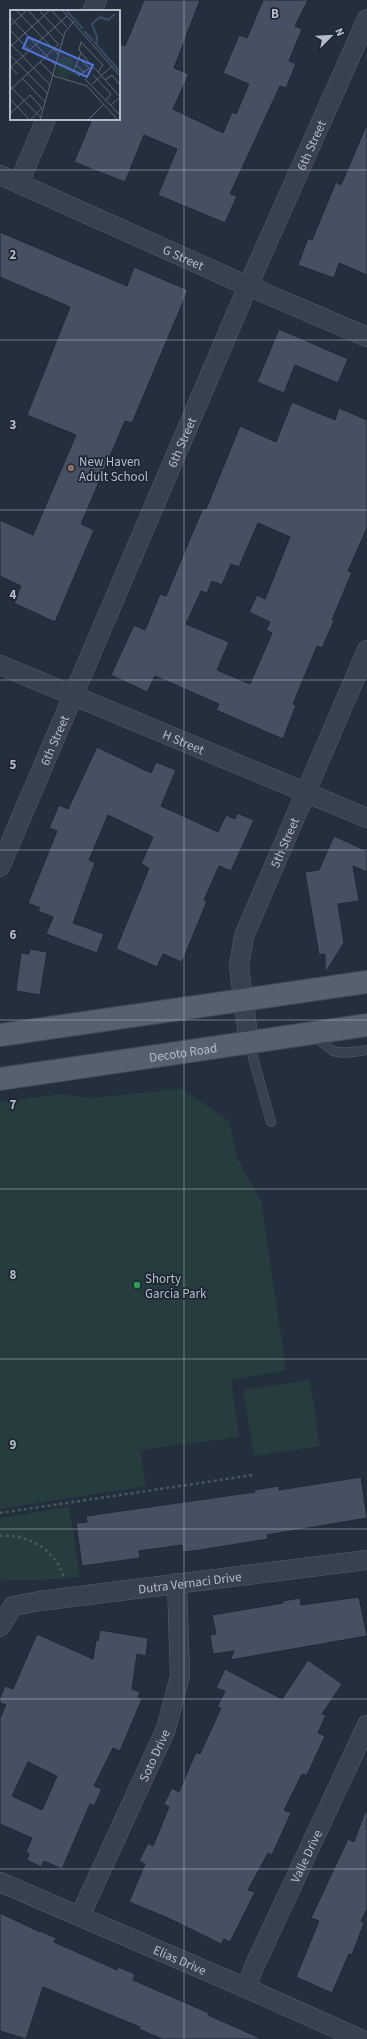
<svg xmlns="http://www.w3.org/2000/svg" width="367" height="2039" viewBox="0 0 367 2039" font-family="'Source Sans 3',sans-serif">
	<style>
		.green { fill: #263c3f }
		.building { fill: #455162; stroke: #1f2835; fill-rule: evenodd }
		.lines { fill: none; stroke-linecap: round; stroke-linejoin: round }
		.service-casing { stroke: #565f6c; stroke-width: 10 }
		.minor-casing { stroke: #565f6c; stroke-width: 20 }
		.primary-casing { stroke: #414a57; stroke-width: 24 }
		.path { stroke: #44595c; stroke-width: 2.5; stroke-dasharray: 3 3; stroke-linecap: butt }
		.service { stroke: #38414e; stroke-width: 9 }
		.minor { stroke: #38414e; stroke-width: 19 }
		.primary { stroke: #56606e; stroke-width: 22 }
		.grid { fill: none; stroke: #b4bcc9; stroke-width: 1; stroke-opacity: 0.55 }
		.education-dot { fill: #8d6e63; stroke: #1d2633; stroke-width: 1.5 }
		.leisure-dot { fill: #2e9e5b; stroke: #1d2633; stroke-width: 1.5 }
		.labels { text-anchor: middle; stroke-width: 3.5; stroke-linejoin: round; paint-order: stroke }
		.street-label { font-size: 13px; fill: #b4bcc9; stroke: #1d2633 }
		.poi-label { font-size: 13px; fill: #b4bcc9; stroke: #1d2633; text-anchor: start }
		.inset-river { fill: none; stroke: #394c67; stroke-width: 2 }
		.inset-road { fill: none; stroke: #5e6776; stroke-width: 1 }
		.view { fill: #5274d3; fill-opacity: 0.15; stroke: #5274d3; stroke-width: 2 }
		.inset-edge { fill: none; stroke: #b4bcc9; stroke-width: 2 }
		.grid-label { font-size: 13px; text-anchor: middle; font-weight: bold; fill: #b4bcc9; stroke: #1d2633; stroke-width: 3.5; stroke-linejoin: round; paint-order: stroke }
	</style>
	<rect width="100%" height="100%" fill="#242f3e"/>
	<path class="green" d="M182 1089 229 1121 238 1160 261 1200 286 1370 231 1380 239 1437 140 1450 146 1486 0 1509V1102L62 1094 90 1098Z
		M310 1380 320 1446 254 1456 243 1390Z
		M69 1507 80 1577 40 1580H5L0 1582V1518Z"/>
	<path class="building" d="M144 0H200L174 68 189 74 173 109 223 133 232 112 236 114 249 84 223 73 239 35 247 38 263 0H308L295 26 302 29 289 61 296 64 286 88 280 86 230 194 237 196 225 223 158 195 177 149 144 135 125 182 74 162 92 119H119V44L125 46Z
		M367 124V275L339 263 334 278 298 265 308 238 312 240 336 182 341 185Z
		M0 232 127 286 134 267 188 290 132 423 125 421 81 524 94 530 55 622 14 603 21 586 0 576V520L33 535 76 435 27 415 70 307 0 277Z
		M279 329 348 359 338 383 295 365 284 393 257 382Z
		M292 402 335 420 339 408 367 420V528L348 571 352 572 332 620 334 621 322 648 317 646 293 704 296 705 283 739 216 710 219 704 155 676 147 692 111 675 134 625 145 630 160 594 166 596 203 508 206 509 240 426 276 442ZM258 523 290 537 265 599 257 595 249 612 270 622 266 630 272 633 250 684 217 670 229 642 186 624 201 591 207 593 212 581 222 585 231 564 239 567Z
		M97 747 151 773 156 762 176 770 161 806 218 832 226 815 235 819 237 813 254 820 231 871 219 866 204 900 207 901 182 962 163 954 157 967 116 949 149 868 141 864 153 837 108 815 89 860 95 863 73 923 104 934 97 953 46 934 53 917 38 911 40 908 28 903 57 831 49 828 59 805 68 809Z
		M334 836 367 851V872L353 866 359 901 338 904 344 943 325 973V954L319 955 305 872 319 870Z
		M30 949 47 952 40 995 16 991 21 953 29 954Z
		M361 1477 367 1518 267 1535 268 1539 200 1550 183 1552 182 1545 139 1551 140 1558 82 1566 76 1523 87 1522 86 1516 255 1492 254 1490 279 1486V1490Z
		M359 1597 367 1636 230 1660 234 1651 213 1654 210 1635 216 1634 212 1615 283 1603V1601L300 1598 301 1605Z
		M100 1630 148 1638 146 1656 137 1654 132 1689 140 1692 138 1697 142 1699 120 1751 113 1748 94 1786 102 1789 94 1806 90 1804 62 1869 44 1861 41 1867 27 1860 29 1854 26 1852 32 1838 0 1824V1718L6 1705 0 1703V1698L5 1686 13 1689 37 1634 93 1659 96 1640 98 1641ZM28 1762 57 1776 42 1810 12 1796Z
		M308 1660 342 1684 322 1714 326 1715 318 1733 325 1736 307 1775 302 1774 284 1810 291 1813 272 1855 268 1853 248 1890 255 1892 230 1942 224 1939 221 1944 166 1917 129 1902 145 1864 139 1861 148 1843 153 1846 169 1807 164 1804 172 1788 179 1792 196 1752 200 1754 221 1708 217 1707 225 1691 216 1688 225 1669 282 1699Z
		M365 1812 367 1813V1909L361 1921 364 1923 352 1955 349 1954 332 1993 296 1977 319 1921 311 1918 348 1839 354 1842Z
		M0 1913 40 1932V1931L56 1938 54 1942 117 1970 118 1967 135 1974 133 1980 209 2013 208 2015 262 2039H162L139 2029 140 2027 43 1987 26 2039 0 2031Z"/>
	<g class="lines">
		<g class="service-casing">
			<path id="service" d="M314 1034C335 1057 337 1054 367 1050
				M249 1043 271 1122"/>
		</g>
		<g class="minor-casing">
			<g id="minor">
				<path d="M92 11 97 0"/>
				<path id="s1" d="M0 175 248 286 367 337"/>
				<path d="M19 183 46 119"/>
				<path id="s2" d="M0 665 367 818"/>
				<path id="s3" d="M0 867 248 286 367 19"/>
				<path id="s4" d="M249 1043 239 966 244 936 367 650"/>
				<path id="s5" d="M0 1627 13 1606 40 1601 367 1560"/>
				<path id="s6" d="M0 1882 246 1988 360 2039"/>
				<path id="s7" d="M80 1916 166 1729 180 1676 177 1583"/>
				<path id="s8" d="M246 1988 254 1967 367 1725"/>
			</g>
		</g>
		<g class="primary-casing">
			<g id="primary">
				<path d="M0 1035 367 982"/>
				<path id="s9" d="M0 1079 367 1025"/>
			</g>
		</g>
		<path class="path" d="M0 1513 253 1475
			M0 1536C27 1533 57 1551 64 1578"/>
		<use href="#service" class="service"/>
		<use href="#minor" class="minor"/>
		<use href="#primary" class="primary"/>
	</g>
	<path class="grid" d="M184 0V2039M0 170H367M0 340H367M0 510H367M0 680H367M0 850H367M0 1020H367M0 1189H367M0 1359H367M0 1529H367M0 1699H367M0 1869H367"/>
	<circle class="education-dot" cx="71" cy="468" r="4"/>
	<circle class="leisure-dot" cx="137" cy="1285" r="4"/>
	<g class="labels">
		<g class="street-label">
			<text dy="5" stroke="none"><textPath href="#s3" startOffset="786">6th Street</textPath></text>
			<text dy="5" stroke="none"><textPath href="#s1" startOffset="201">G Street</textPath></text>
			<text dy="5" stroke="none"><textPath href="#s3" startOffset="462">6th Street</textPath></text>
			<text dy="5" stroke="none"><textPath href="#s3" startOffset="138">6th Street</textPath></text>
			<text dy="5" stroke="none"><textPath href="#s2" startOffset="199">H Street</textPath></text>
			<text dy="5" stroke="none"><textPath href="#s4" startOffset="210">5th Street</textPath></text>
			<text dy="5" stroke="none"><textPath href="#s9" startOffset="185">Decoto Road</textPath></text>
			<text dy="5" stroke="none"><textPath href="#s5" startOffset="203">Dutra Vernaci Drive</textPath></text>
			<text dy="5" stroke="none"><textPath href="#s7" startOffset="177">Soto Drive</textPath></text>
			<text dy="5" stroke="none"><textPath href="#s8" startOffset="145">Valle Drive</textPath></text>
			<text dy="5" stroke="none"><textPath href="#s6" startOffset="196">Elias Drive</textPath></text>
		</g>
		<g class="poi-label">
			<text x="79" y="466">New Haven<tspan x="79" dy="15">Adult School</tspan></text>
			<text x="145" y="1283">Shorty<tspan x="145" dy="15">Garcia Park</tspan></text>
		</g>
	</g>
	<g transform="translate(10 10)">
		<rect width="110" height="110" fill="#242f3e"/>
		<path d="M55 47 63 49 61 57 68 66 60 64 58 69 46 65 50 48Z" fill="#263c3f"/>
		<path class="inset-river" d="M56 0 73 19M74 21 83 31M84 32 110 62M86 34 87 27 82 14 90 7 98 10 105 4"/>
		<path class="inset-road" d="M6 0 49 45M18 0 49 35M29 0 53 26M41 0 57 17M52 0 110 66M0 7 45 55M0 16 17 0M0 20 19 40M0 33 40 75M0 37 40 0M71 43 64 60 69 66 82 56M0 45 38 84M68 47 79 58M30 52 44 66 77 76 108 110M66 55 75 63M88 62 93 55 71 32 69 40 82 56 90 64 110 87M7 64 1 57 57 6M83 65 101 84 96 90M12 68 35 92M75 69 110 105M95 70 102 65 110 75M82 74 102 56M0 76 31 108M0 80 49 34M0 89 20 110M101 95 110 87M0 104 20 85 32 98 20 110M30 110 55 22 64 11M78 110 94 94"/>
		<path class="view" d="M18 27 83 55 77 67 13 38Z"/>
		<rect width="110" height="110" class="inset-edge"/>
	</g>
	<g class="grid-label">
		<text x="275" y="18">B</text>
		<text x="13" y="259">2</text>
		<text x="13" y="429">3</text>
		<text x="13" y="599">4</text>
		<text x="13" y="769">5</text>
		<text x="13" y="939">6</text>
		<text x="13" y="1109">7</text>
		<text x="13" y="1279">8</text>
		<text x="13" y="1449">9</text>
	</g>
	<g transform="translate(331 36) rotate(66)" stroke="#1d2633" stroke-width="3" paint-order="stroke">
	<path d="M0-3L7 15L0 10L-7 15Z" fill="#b4bcc9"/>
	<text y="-6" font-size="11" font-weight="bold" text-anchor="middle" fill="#b4bcc9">N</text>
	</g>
</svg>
